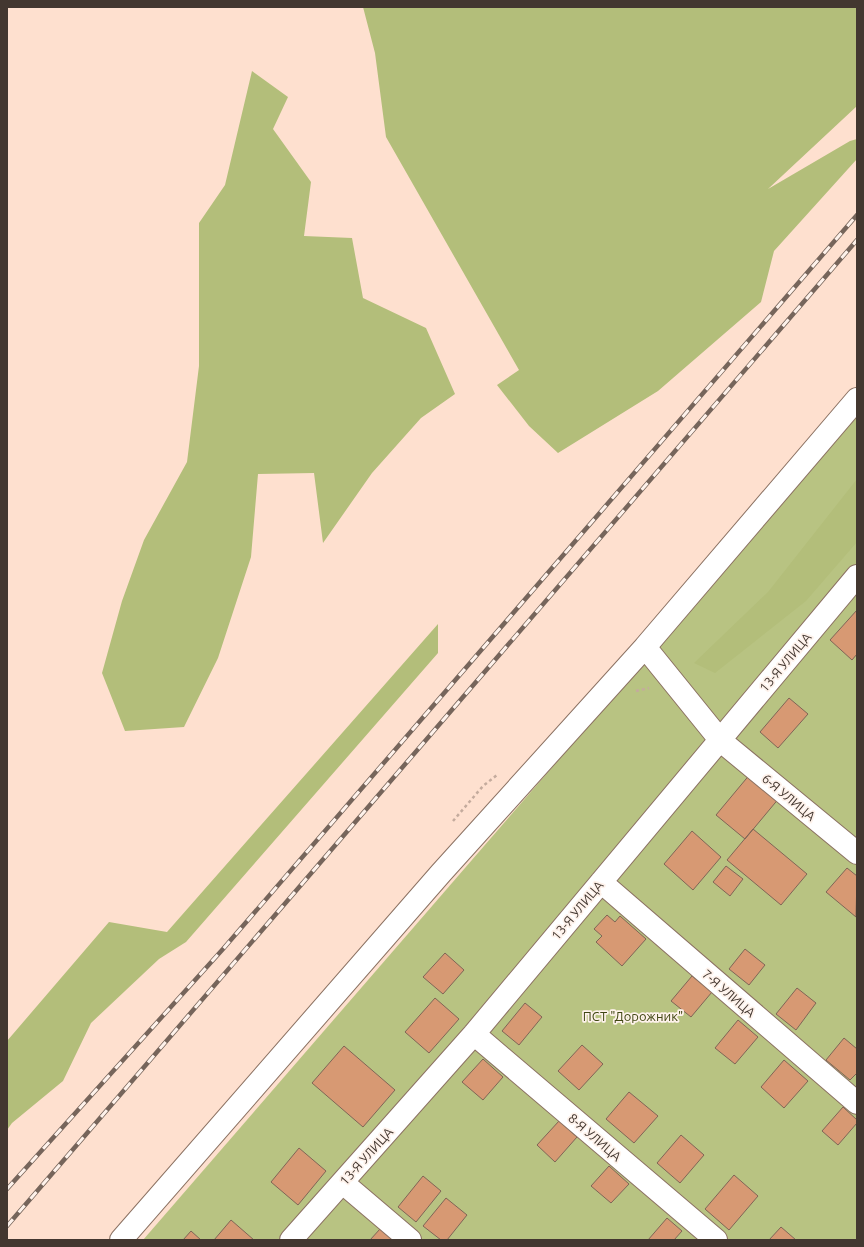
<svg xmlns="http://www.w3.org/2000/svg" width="864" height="1247" viewBox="0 0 864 1247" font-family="Ubuntu,sans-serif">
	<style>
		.green { fill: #b8c382 }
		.forest { fill: #b3be7a }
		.building { fill: #d79973; stroke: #7f6556 }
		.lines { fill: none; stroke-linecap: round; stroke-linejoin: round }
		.minor-casing { stroke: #8b7162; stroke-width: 24 }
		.path { stroke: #c4ab9d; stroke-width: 2.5; stroke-dasharray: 3 3; stroke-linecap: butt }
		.minor { stroke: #fff; stroke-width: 22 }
		.rail-casing { stroke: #76655b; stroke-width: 4.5 }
		.rail { stroke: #fef2eb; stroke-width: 3; stroke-dasharray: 9; stroke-linecap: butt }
		.labels { text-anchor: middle; stroke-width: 3.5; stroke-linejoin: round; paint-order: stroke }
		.street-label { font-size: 13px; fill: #433730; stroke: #fef2eb }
		.park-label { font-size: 13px; fill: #404713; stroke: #fef2eb }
	</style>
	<rect width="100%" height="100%" fill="#fee0cf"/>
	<path class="green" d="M857 415V1240H143Z"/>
	<path class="forest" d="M363 7H857V106L768 189 850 141 857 139V159L774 251 761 302 658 391 558 453 529 426 497 385 519 370 386 137 375 53Z
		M252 71 288 97 273 129 311 182 304 236 352 238 363 298 426 328 455 394 421 418 372 473 323 543 314 473 258 474 251 557 218 658 184 727 125 731 102 673 122 601 144 540 187 462 199 366V223L225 185Z
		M857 479V542L806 601 715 673 694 663 768 592Z
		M438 624V653L186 942 159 959 91 1023 63 1081 12 1123 7 1130V1041L109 922 167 932Z"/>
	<path class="building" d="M857 610V654L852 660 830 640Z
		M789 698 808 714 778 748 760 732Z
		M751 773 780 797 745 839 716 815Z
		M753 829 807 874 781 905 727 860Z
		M692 831 721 857 693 890 664 864Z
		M726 866 743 879 730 896 713 882Z
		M847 868 857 876 856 917 826 892Z
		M607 915 615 922 620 916 646 939 622 966 596 942 602 936 594 929Z
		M745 949 765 965 749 985 729 969Z
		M445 953 464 970 443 994 423 977Z
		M692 976 712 992 691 1017 671 1001Z
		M797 988 816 1003 796 1030 776 1014Z
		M435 998 459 1019 429 1053 405 1032Z
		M525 1003 542 1017 519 1045 502 1031Z
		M738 1020 758 1037 735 1064 715 1048Z
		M844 1038 857 1049V1073L850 1080 826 1060Z
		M582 1045 603 1064 579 1090 558 1071Z
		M344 1046 395 1090 363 1127 312 1083Z
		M483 1059 503 1077 483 1100 462 1082Z
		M784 1060 808 1081 784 1108 761 1087Z
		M629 1092 658 1116 634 1143 606 1119Z
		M843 1107 857 1120V1123L838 1145 822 1131Z
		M559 1121 577 1137 555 1162 537 1145Z
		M681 1135 704 1155 680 1183 657 1163Z
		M299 1148 326 1171 298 1205 271 1182Z
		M609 1166 629 1184 611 1203 591 1186Z
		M734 1175 758 1196 729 1230 705 1209Z
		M423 1176 441 1191 416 1222 398 1207Z
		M446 1198 467 1215 447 1240H441L423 1226Z
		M667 1218 682 1231 674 1240H648Z
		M231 1220 254 1240H214Z
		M781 1227 796 1240H769Z
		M380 1229 393 1240H370Z
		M191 1231 201 1240H183Z"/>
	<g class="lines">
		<g class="minor-casing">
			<path id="minor" d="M645 647 721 741 857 853
				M601 882 857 1103
				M474 1034 716 1240
				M343 1183 410 1240
				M121 1240 441 873 645 647 857 399
				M291 1240 474 1034 857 576"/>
		</g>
		<path class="path" d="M636 691 649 688
			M453 821 483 786 497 775"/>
		<use href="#minor" class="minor"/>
		<g class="rail-casing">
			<path id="rail" d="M7 1189 223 949 857 215
				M7 1226 857 240"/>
		</g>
		<use href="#rail" class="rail"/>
	</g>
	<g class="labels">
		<g class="street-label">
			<text transform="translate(785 662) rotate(-50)" y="5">13-Я УЛИЦА</text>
			<text transform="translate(789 797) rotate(40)" y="5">6-Я УЛИЦА</text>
			<text transform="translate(577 910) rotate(-50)" y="5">13-Я УЛИЦА</text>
			<text transform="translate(729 993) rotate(41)" y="5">7-Я УЛИЦА</text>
			<text transform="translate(595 1137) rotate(41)" y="5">8-Я УЛИЦА</text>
			<text transform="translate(366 1156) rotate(-48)" y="5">13-Я УЛИЦА</text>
		</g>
		<g class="park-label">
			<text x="633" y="1021">ПСТ "Дорожник"</text>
		</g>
	</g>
	<rect width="864" height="1247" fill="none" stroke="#433730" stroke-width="16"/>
</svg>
